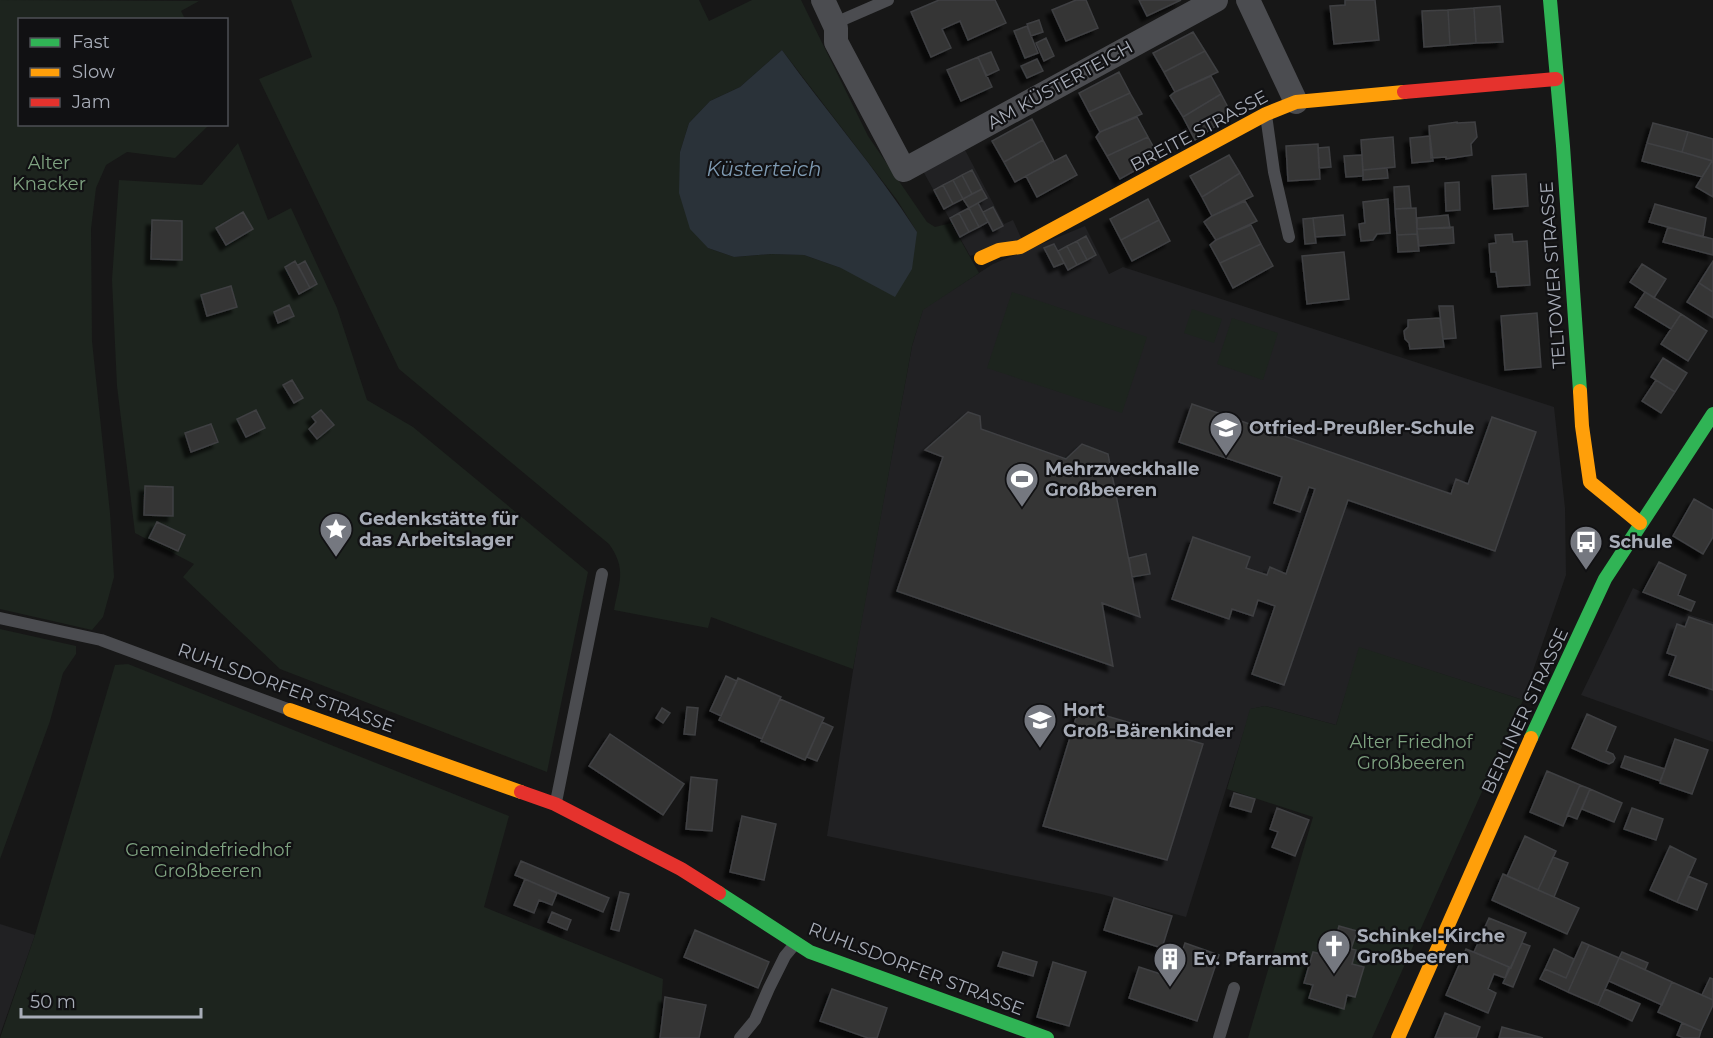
<svg xmlns="http://www.w3.org/2000/svg" width="1713" height="1038" viewBox="0 0 1713 1038" font-family="Montserrat,sans-serif">
	<style>
		.built { fill: #212123 }
		.green { fill: #1d241e; fill-rule: evenodd }
		.water { fill: #2a3239 }
		.building { fill: #353536; stroke: #3f4043; stroke-width: 1.5; filter: url(#shadow) }
		.lines { fill: none; stroke-linecap: round; stroke-linejoin: round }
		.lane { stroke: #4b4c50; stroke-width: 12 }
		.street { stroke: #4b4c50; stroke-width: 24 }
		.fast { stroke: #30b455; stroke-width: 14 }
		.slow { stroke: #ff9f0a; stroke-width: 14 }
		.jam { stroke: #e5322d; stroke-width: 14 }
		.labels { text-anchor: middle; stroke-width: 4.5; stroke-linejoin: round; paint-order: stroke }
		.street-label { font-size: 18px; fill: #a8adb8; stroke: #111113 }
		.park-label { font-size: 18px; fill: #7fa381; stroke: #111113 }
		.poi-label { font-size: 18px; font-weight: bold; fill: #a8adb8; stroke: #111113; text-anchor: start }
		.water-label { font-size: 20px; font-style: italic; fill: #7f9bb3; stroke: #111113 }
	</style>
	<defs>
		<filter id="shadow"><feDropShadow dx="-5.5" dy="5.5" stdDeviation="1.5" flood-color="#0009"/></filter>
	</defs>
	<rect width="100%" height="100%" fill="#171717"/>
	<path class="built" d="M964 148 1004 224 1013 220 1022 240 970 256 923 171Z
		M1085 226 1109 274 1123 267 1554 407 1565 508 1566 575 1523 700 1360 648 1336 725 1265 706 1251 709 1186 917 1101 894 827 836 858 639 912 346 923 309 993 264Z
		M1633 588 1690 615 1713 622V742L1581 695Z
		M0 924 35 935 0 1035Z"/>
	<path class="green" d="M0 0 199 1 181 11 185 19 20 20V124L209 125 175 158 127 152 106 165 96 188 91 229 92 341 110 513 114 577 103 617 92 630 0 609Z
		M291 0H699L709 21 752 0H801L868 136 927 222 935 227 951 223 979 273 923 310 912 346 853 669 711 617 708 628 614 610C619 582 627 569 609 544L399 369 259 79 312 57ZM782 50 897 200 917 232 841 268 804 255 771 254 734 257 708 248 680 152 689 123 710 101 740 87Z
		M238 143 268 220 291 208 337 308 367 400 413 427 588 572 547 772 280 669 183 577 194 564 135 533 117 386 112 280 119 180 202 185Z
		M1012 292 1147 337 1122 413 987 368Z
		M1192 309 1222 319 1214 343 1184 333Z
		M1232 318 1278 333 1263 380 1217 364Z
		M0 629 76 646V654L63 673 50 721 0 859Z
		M1359 647 1523 700 1372 1038H1248L1313 817 1227 789 1250 709 1265 706 1336 725Z
		M128 664 509 816 484 907 663 979 659 1038H0L35 935 115 665Z"/>
	<path class="water" d="M782 50C826 111 876 168 917 232L912 269 895 297 841 268 804 255 771 254 734 257 708 248 690 229 679 193 680 152 689 123 710 101 740 87Z"/>
	<path class="building" d="M939 0H995L1006 23 968 40 960 21 942 29 951 48 931 57 911 12Z
		M1076 0H1086L1098 28 1066 41 1052 10Z
		M1139 0H1181L1147 16Z
		M1345 0H1375L1379 40 1334 44 1330 6 1345 5Z
		M1500 6 1503 42 1476 43 1474 8Z
		M1474 8 1476 43 1450 45 1448 10Z
		M1448 10 1450 45 1424 47 1422 11Z
		M1039 20 1043 32 1031 36 1027 24Z
		M1027 26 1038 53 1025 58 1014 31Z
		M1193 32 1205 51 1164 72 1153 53Z
		M1046 38 1054 56 1044 61 1036 43Z
		M1205 51 1218 72 1175 92 1164 72Z
		M991 52 999 70 986 76 978 57Z
		M978 57 992 87 961 101 947 70Z
		M1037 59 1043 71 1027 78 1021 66Z
		M1119 72 1130 93 1089 112 1079 93Z
		M1211 76 1221 94 1183 117 1170 96 1175 92Z
		M1130 93 1142 114 1100 132 1089 112Z
		M1221 94 1232 115 1195 140 1183 117Z
		M1137 117 1148 137 1107 156 1096 137 1100 132Z
		M1032 119 1043 140 1004 162 992 141Z
		M1457 122V123L1475 122 1477 137 1471 144 1472 155 1446 159V157L1431 158 1429 126Z
		M1653 123 1688 132 1682 152 1647 143Z
		M1688 132 1713 139V161L1682 152Z
		M1430 136 1433 161 1412 163 1410 138Z
		M1148 137 1159 157 1120 179 1107 156Z
		M1393 137 1395 167 1363 170 1361 140Z
		M1043 140 1054 161 1015 182 1004 162Z
		M1647 143 1682 152 1712 161 1702 177 1642 161Z
		M1318 144 1320 179 1288 181 1286 146Z
		M1329 147 1331 167 1319 168 1318 148Z
		M1066 155 1077 175 1037 197 1026 176Z
		M1229 155 1240 173 1202 197 1190 176Z
		M1362 155 1363 176 1346 177 1344 156Z
		M1712 161H1713V197L1696 187Z
		M1387 168 1388 178 1363 180V170Z
		M972 170 982 189 972 194 962 175Z
		M1240 173 1253 196 1212 216 1202 197Z
		M1526 174 1528 206 1494 209 1492 176Z
		M962 175 972 194 963 199 953 180Z
		M953 180 963 199 953 204 943 185Z
		M1459 182 1460 210 1446 211 1445 183Z
		M943 185 953 204 944 209 934 190Z
		M1409 186 1411 208 1395 209 1394 187Z
		M982 189 987 198 969 208 963 199Z
		M1148 199 1159 220 1121 240 1110 219Z
		M1388 199 1390 233 1377 234 1373 240 1361 241 1359 224 1365 223 1363 202Z
		M1245 201 1257 221 1216 240 1204 222 1212 216Z
		M978 203 988 222 979 227 969 208Z
		M1655 204 1706 218 1703 237 1649 222Z
		M993 207 1003 226 993 231 983 212Z
		M969 208 979 227 969 232 959 213Z
		M1416 208 1417 234 1397 235 1395 209Z
		M243 212 253 229 226 245 216 228Z
		M959 213 969 232 960 237 950 218Z
		M1343 215 1345 235 1315 237 1313 218Z
		M1448 215 1450 228 1417 229V218Z
		M1313 218 1316 243 1305 244 1303 219Z
		M152 220 182 221V260L151 259Z
		M1159 220 1170 241 1132 261 1121 240Z
		M1251 225 1261 244 1220 263 1210 245 1216 240Z
		M1453 227 1454 243 1419 246 1417 229Z
		M1668 227 1713 239V255L1663 242Z
		M1417 234 1419 251 1398 252 1397 235Z
		M1512 234 1513 242 1527 241 1530 285 1498 287 1496 272H1491L1489 244 1496 243 1495 235Z
		M1086 236 1096 255 1087 260 1077 241Z
		M1077 241 1087 260 1077 265 1067 246Z
		M1054 244 1064 263 1054 267 1044 248Z
		M1261 244 1273 266 1233 288 1220 263Z
		M1067 246 1077 265 1068 270 1058 251Z
		M1344 252 1349 299 1307 304 1302 256Z
		M295 261 310 288 299 294 285 267Z
		M305 261 317 284 310 288 298 265Z
		M1713 261V292L1699 283Z
		M1642 264 1666 279 1654 298 1630 282Z
		M1699 283 1713 292V318L1687 302Z
		M231 286 237 307 207 316 201 295Z
		M1645 292 1681 314 1671 329 1635 307Z
		M289 305 294 316 278 323 274 312Z
		M1439 306H1453L1456 338 1443 339Z
		M1537 313 1541 367 1505 370 1501 316Z
		M1681 314 1707 331 1688 361 1661 344Z
		M1440 318 1444 347 1410 349 1409 343 1405 339 1404 331 1408 327V320Z
		M1663 358 1687 373 1675 392 1651 377Z
		M292 380 303 398 294 403 283 385Z
		M1656 380 1675 392 1661 413 1642 401Z
		M1192 404 1451 494 1456 479 1468 484 1492 417 1536 432 1495 551 1348 500 1284 685 1252 674 1275 606 1258 600 1253 616 1232 609 1229 619 1172 599 1193 537 1250 557 1246 568 1267 575 1270 567 1286 574 1315 489 1309 487 1300 512 1274 503 1282 477 1179 442Z
		M256 410 265 428 246 437 237 419Z
		M321 410 334 425 317 439 309 429 316 422 312 417Z
		M968 412 980 416 981 429 1066 459 1082 444 1108 454 1140 617 1102 603 1113 666 897 591 943 457 925 450Z
		M211 424 218 442 191 452 185 433Z
		M145 486 173 487V516L144 515Z
		M1694 499 1713 510V537L1703 554 1673 536Z
		M157 522 185 535 178 551 149 538Z
		M1146 554 1150 574 1132 577 1129 558Z
		M1659 562 1686 575 1678 595 1695 602 1691 611 1643 592Z
		M1689 617 1713 625V690L1669 675 1676 656 1667 653 1677 624 1685 627Z
		M726 676 737 681 721 716 710 711Z
		M738 678 781 697 762 739 719 720Z
		M780 699 824 718 805 760 761 741Z
		M687 707 698 708 695 735 684 734Z
		M662 708 670 713 663 723 656 718Z
		M1079 708 1203 744 1167 860 1043 826Z
		M1587 714 1616 727 1606 751 1613 754 1615 758 1613 762 1609 764 1601 761 1572 748Z
		M822 722 833 727 817 761 807 757Z
		M610 734 684 784 663 815 589 766Z
		M1675 739 1708 750 1692 794 1660 783Z
		M1625 756 1665 769 1660 781 1621 767Z
		M1547 771 1580 785 1563 826 1530 812Z
		M691 777 717 780 712 831 686 829Z
		M1580 785 1590 789 1577 819 1567 815Z
		M1590 789 1622 803 1614 822 1582 809Z
		M1234 793 1255 799 1251 812 1230 806Z
		M1277 808 1309 820 1295 856 1272 847 1278 832 1270 829Z
		M1632 808 1663 819 1656 840 1624 829Z
		M742 816 776 824 764 880 730 872Z
		M1525 836 1556 851 1538 890 1507 876Z
		M1670 846 1696 859 1677 902 1650 890Z
		M1553 857 1568 863 1554 897 1538 890Z
		M521 861 609 898 603 912 515 875Z
		M1503 874 1579 908 1567 934 1492 900Z
		M1688 876 1707 884 1697 910 1677 902Z
		M525 879 557 893 552 905 539 900 534 913 514 905Z
		M620 892 629 894 619 931 611 929Z
		M1114 898 1172 916 1162 948 1104 930Z
		M552 912 571 920 567 930 548 922Z
		M1489 918 1526 933 1511 968 1474 952Z
		M1339 926 1357 931 1351 949 1356 950 1352 964 1364 967 1355 997 1347 995 1344 1009 1309 998 1313 985 1304 983 1313 952 1325 955 1329 942 1334 944Z
		M695 930 769 962 758 988 684 957Z
		M1582 942 1589 945 1568 992 1540 979 1545 969 1566 978Z
		M1185 943 1219 955 1197 1021 1129 998 1139 967 1173 978Z
		M1522 943 1530 946 1513 987 1503 983Z
		M1589 945 1619 958 1598 1005 1568 992Z
		M1466 949 1509 967 1505 978 1494 974 1488 989 1496 993 1488 1013 1446 995Z
		M1554 949 1574 959 1566 978 1545 969Z
		M1003 952 1037 962 1033 976 998 966Z
		M1622 952 1648 963 1645 970 1619 958Z
		M1619 958 1672 982 1662 1005 1609 981Z
		M1053 962 1086 972 1069 1026 1037 1017Z
		M1710 978 1713 979V1000L1702 995Z
		M1672 982 1713 1000V1005L1701 1031 1658 1012Z
		M832 989 887 1008 877 1038H868L820 1021Z
		M1605 989 1640 1004 1632 1021 1598 1005Z
		M665 997 706 1005 699 1038H660Z
		M1445 1013 1480 1027 1476 1038H1435Z
		M1682 1023 1701 1031 1699 1038H1684L1677 1035Z
		M1502 1027 1543 1038H1499Z"/>
	<g class="lines">
		<path class="lane" d="M836 28 842 20 888 0
			M1266 115 1274 172 1289 237
			M0 618 101 640 290 710
			M556 802 602 574
			M740 1038 755 1020 769 988 785 956 795 944
			M1219 1038 1234 988"/>
		<path class="street" d="M823 0 836 28V42L904 170 1216 0
			M1248 0 1296 102"/>
		<path class="fast" d="M1550 0 1563 146 1580 391
			M1531 738 1605 579 1713 414
			M719 893 810 952 1047 1038"/>
		<path class="slow" d="M981 258 999 250 1020 247 1266 114 1296 102 1404 92
			M1580 391 1582 426 1590 482 1640 523
			M290 710 521 792
			M1398 1038 1531 738"/>
		<path class="jam" d="M1404 92 1556 79
			M521 792 555 804 681 869 719 893"/>
	</g>
	<defs>
		<g id="school-pin" transform="scale(1.725)"><path d="M0 17L-7.5 6A9.5 9.5 0 1 1 7.5 6Z" fill="#757880" stroke="#111113"/><path d="M0-5L7-2L0 1L-7-2ZM-4 1L0 2.5L4 1V4Q0 6-4 4Z" fill="#fff"/></g>
		<g id="stadium-pin" transform="scale(1.725)"><path d="M0 17L-7.5 6A9.5 9.5 0 1 1 7.5 6Z" fill="#757880" stroke="#111113"/><path d="M0-5a6.5 5 0 1 0 0 10a6.5 5 0 1 0 0-10ZM-3.5-1.8h7v3.6h-7Z" fill="#fff"/></g>
		<g id="sight-pin" transform="scale(1.725)"><path d="M0 17L-7.5 6A9.5 9.5 0 1 1 7.5 6Z" fill="#757880" stroke="#111113"/><path d="M0-6L1.8-2.2L6-1.7L2.9 1.2L3.7 5.4L0 3.3L-3.7 5.4L-2.9 1.2L-6-1.7L-1.8-2.2Z" fill="#fff"/></g>
		<g id="bus-pin" transform="scale(1.725)"><path d="M0 17L-7.5 6A9.5 9.5 0 1 1 7.5 6Z" fill="#757880" stroke="#111113"/><path d="M-5-6H5V4H4V6H2V4H-2V6H-4V4H-5ZM-3.5-4V0h7V-4ZM-3.5 1.2v1.5H-2V1.2ZM2 1.2v1.5H3.5V1.2Z" fill="#fff"/></g>
		<g id="church-pin" transform="scale(1.725)"><path d="M0 17L-7.5 6A9.5 9.5 0 1 1 7.5 6Z" fill="#757880" stroke="#111113"/><path d="M-1.2-6h2.4v3.5h3.3v2.4h-3.3V6h-2.4V-.1h-3.3v-2.4h3.3Z" fill="#fff"/></g>
		<g id="building-pin" transform="scale(1.725)"><path d="M0 17L-7.5 6A9.5 9.5 0 1 1 7.5 6Z" fill="#757880" stroke="#111113"/><path d="M-4-6H4V6H1V3H-1V6H-4ZM-2.5-4.3h1.7v1.8h-1.7ZM.8-4.3h1.7v1.8H.8ZM-2.5-1h1.7V.8h-1.7ZM.8-1h1.7V.8H.8Z" fill="#fff"/></g>
	</defs>
	<g fill-rule="evenodd">
		<use href="#school-pin" x="1226" y="428"/>
		<use href="#stadium-pin" x="1022" y="479"/>
		<use href="#sight-pin" x="336" y="529"/>
		<use href="#bus-pin" x="1586" y="542"/>
		<use href="#school-pin" x="1040" y="720"/>
		<use href="#church-pin" x="1334" y="946"/>
		<use href="#building-pin" x="1170" y="959"/>
	</g>
	<g class="labels">
		<g class="street-label">
			<text transform="translate(1060 85) rotate(-29)" y="6">AM KÜSTERTEICH</text>
			<text transform="translate(1199 131) rotate(-28)" y="6">BREITE STRASSE</text>
			<text transform="translate(1553 275) rotate(-94)" y="6">TELTOWER STRASSE</text>
			<text transform="translate(286 688) rotate(20)" y="6">RUHLSDORFER STRASSE</text>
			<text transform="translate(1525 711) rotate(-65)" y="6">BERLINER STRASSE</text>
			<text transform="translate(916 969) rotate(21)" y="6">RUHLSDORFER STRASSE</text>
		</g>
		<g class="park-label">
			<text x="49" y="169">Alter<tspan x="49" dy="21">Knacker</tspan></text>
			<text x="1411" y="748">Alter Friedhof<tspan x="1411" dy="21">Großbeeren</tspan></text>
			<text x="208" y="856">Gemeindefriedhof<tspan x="208" dy="21">Großbeeren</tspan></text>
		</g>
		<g class="poi-label">
			<text x="1249" y="434">Otfried-Preußler-Schule</text>
			<text x="1045" y="475">Mehrzweckhalle<tspan x="1045" dy="21">Großbeeren</tspan></text>
			<text x="359" y="525">Gedenkstätte für<tspan x="359" dy="21">das Arbeitslager</tspan></text>
			<text x="1609" y="548">Schule</text>
			<text x="1063" y="716">Hort<tspan x="1063" dy="21">Groß-Bärenkinder</tspan></text>
			<text x="1357" y="942">Schinkel-Kirche<tspan x="1357" dy="21">Großbeeren</tspan></text>
			<text x="1193" y="965">Ev. Pfarramt</text>
		</g>
		<g class="water-label">
			<text x="764" y="176">Küsterteich</text>
		</g>
	</g>
	<rect x="18" y="18" width="210" height="108" fill="#111113" stroke="#4d4f55" stroke-width="1.5"/>
	<rect x="30" y="38" width="30" height="9" fill="#30b455" stroke="#4d4f55" stroke-width="1.5"/>
	<text x="72" y="48" font-size="18" fill="#a8adb8">Fast</text>
	<rect x="30" y="68" width="30" height="9" fill="#ff9f0a" stroke="#4d4f55" stroke-width="1.5"/>
	<text x="72" y="78" font-size="18" fill="#a8adb8">Slow</text>
	<rect x="30" y="98" width="30" height="9" fill="#e5322d" stroke="#4d4f55" stroke-width="1.5"/>
	<text x="72" y="108" font-size="18" fill="#a8adb8">Jam</text>
	<path d="M21 1008v9h180v-9" fill="none" stroke="#a8adb8" stroke-width="3"/>
	<text x="30" y="1008" font-size="18" fill="#a8adb8" stroke="#111113" stroke-width="4.5" paint-order="stroke">50 m</text>
</svg>
